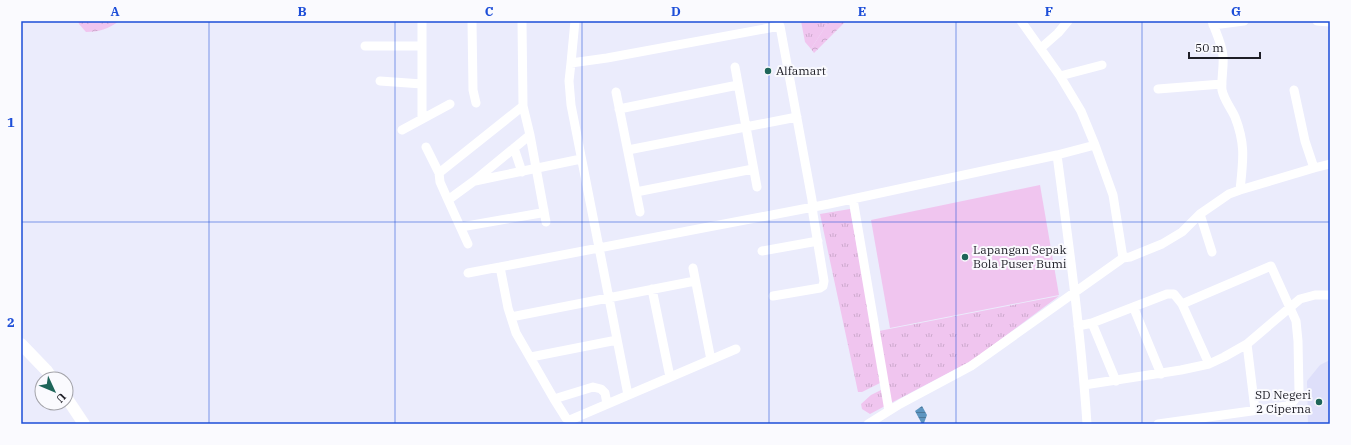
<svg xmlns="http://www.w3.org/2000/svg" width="1351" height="445" viewBox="0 0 1351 445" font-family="'IBM Plex Serif',serif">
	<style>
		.built { fill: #dedffa }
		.grass { fill: url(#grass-tufts) }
		.forest { fill: url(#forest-crowns) }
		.pitch { fill: #f0c5ef }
		.water { fill: url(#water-rules) }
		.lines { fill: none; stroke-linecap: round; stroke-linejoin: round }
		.minor { stroke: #fff; stroke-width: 9 }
		.tertiary { stroke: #fff; stroke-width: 12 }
		.grid { fill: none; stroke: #1d4ed8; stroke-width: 1; stroke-opacity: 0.55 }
		.poi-dot { fill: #1e6559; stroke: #fafafe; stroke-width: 1.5 }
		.labels { text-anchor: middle; stroke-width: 4; stroke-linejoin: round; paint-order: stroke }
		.poi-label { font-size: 12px; fill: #1e1e26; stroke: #fafafe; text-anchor: start }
		.neatline { fill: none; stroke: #1d4ed8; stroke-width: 1.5 }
		.grid-label { font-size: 13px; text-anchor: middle; font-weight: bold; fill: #1d4ed8 }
	</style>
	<defs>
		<pattern id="grass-tufts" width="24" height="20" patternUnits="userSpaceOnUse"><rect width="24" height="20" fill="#f0c5ef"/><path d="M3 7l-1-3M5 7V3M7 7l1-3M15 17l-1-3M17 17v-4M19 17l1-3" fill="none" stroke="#cda9cd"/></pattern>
		<pattern id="forest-crowns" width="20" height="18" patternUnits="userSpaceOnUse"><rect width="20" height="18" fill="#f0c5ef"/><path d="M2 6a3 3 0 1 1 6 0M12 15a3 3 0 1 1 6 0" fill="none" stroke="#cda9cd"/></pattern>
		<pattern id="water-rules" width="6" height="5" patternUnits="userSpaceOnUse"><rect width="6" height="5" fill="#5d95c0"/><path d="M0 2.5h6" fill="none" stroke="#4c799c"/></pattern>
	</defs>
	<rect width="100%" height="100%" fill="#ebecfc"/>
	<path class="built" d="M1330 360V423L1308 424 1307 381 1320 365Z"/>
	<path class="grass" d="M801 21H829L811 49 805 42Z
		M850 209 873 332 880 383 862 392H858L820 214Z
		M1059 296 973 360 891 403 879 331Z
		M881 390 885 406 870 414 862 409 861 404 871 395Z"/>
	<path class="forest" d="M78 21H119C109 29 98 32 86 32L79 24Z
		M829 21H846L814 53 811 49Z"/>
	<path class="pitch" d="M1040 185 1059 295 890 328 871 220Z"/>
	<path class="water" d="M922 406 927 415 924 423 922 424 915 411Z"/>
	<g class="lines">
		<path class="minor" d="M422 21V119
			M472 21 473 90 476 103
			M522 21 523 106 530 135 546 222
			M575 21 571 63 607 58 780 26 812 200 813 214 824 281 823 286 820 288 773 296
			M1021 21 1060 76 1081 111 1095 145
			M1212 21C1216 33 1222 44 1223 56 1224 67 1221 79 1222 90 1224 100 1231 108 1235 117 1246 145 1243 161 1240 190
			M1317 21 1330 22
			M1213 25 1244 21
			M365 46H422
			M1041 48 1058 33 1068 21
			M571 63 569 81 571 105 628 395
			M735 67 757 187
			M1060 76 1102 65
			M380 81 422 84
			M1158 89 1222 84
			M1294 90 1305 141 1314 168
			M616 92 640 212
			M619 109 738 85
			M402 130 450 104
			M426 147 439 173 523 106
			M514 148 522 172
			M628 150 797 117
			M1057 155C1069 245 1081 334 1087 424
			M439 173 440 182 448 200
			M475 181 581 159
			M636 192 753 169
			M853 199 889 411
			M1200 214 1212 252
			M461 227 541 213 544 210
			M468 244 448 200 474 181 530 135
			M762 251 818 241
			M500 267 508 308 516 333 554 399 566 418 570 420 736 349
			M693 268 711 360
			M468 273 829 204 1057 155 1095 145 1113 195 1123 258
			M652 289 670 377
			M1135 311 1161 374
			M511 317 695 281
			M1092 323 1116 381
			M1078 326 1092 323 1167 294H1174L1182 304 1209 364
			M1247 344 1255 410
			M531 357 617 340
			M1084 385 1181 370 1209 364 1224 357 1247 344 1300 299 1315 295H1330
			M554 399 593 387 601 389 605 393 607 404
			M868 424 900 404 971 366 1123 258 1130 257 1162 244 1182 232 1200 214 1229 194 1240 190 1314 168 1330 164
			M1158 424 1287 406C1293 403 1296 399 1299 392L1298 341 1296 321 1271 266 1182 304"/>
		<path class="tertiary" d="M21 344 47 371 53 379
			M66 397 84 424"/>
	</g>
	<path class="grid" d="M209 21V424M395 21V424M582 21V424M769 21V424M956 21V424M1142 21V424M21 222H1330"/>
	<g class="poi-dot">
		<circle cx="768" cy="71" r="4"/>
		<circle cx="965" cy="257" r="4"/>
		<circle cx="1319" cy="402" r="4"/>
	</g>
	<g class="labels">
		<g class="poi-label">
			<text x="776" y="75">Alfamart</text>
			<text x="973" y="254">Lapangan Sepak<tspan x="973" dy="14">Bola Puser Bumi</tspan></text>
			<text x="1311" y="399" text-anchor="end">SD Negeri<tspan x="1311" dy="14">2 Ciperna</tspan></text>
		</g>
	</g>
	<rect width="1351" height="445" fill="none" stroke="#fafafe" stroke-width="44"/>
	<g transform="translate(54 391) rotate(134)"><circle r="19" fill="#fafafe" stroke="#a2a2a8"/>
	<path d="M0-3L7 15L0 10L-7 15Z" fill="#1e6559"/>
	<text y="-6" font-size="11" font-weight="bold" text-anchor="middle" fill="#1e1e26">U</text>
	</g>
	<path d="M1189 52v6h71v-6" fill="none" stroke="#1e1e26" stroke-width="2"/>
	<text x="1195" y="52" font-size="12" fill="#1e1e26" stroke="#fafafe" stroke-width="3" paint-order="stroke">50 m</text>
	<rect x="22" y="22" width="1307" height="401" class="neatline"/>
	<g class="grid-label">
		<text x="115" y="16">A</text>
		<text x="302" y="16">B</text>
		<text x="489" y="16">C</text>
		<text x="676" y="16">D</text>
		<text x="862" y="16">E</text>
		<text x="1049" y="16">F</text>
		<text x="1236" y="16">G</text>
		<text x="11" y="127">1</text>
		<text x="11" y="327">2</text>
	</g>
</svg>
